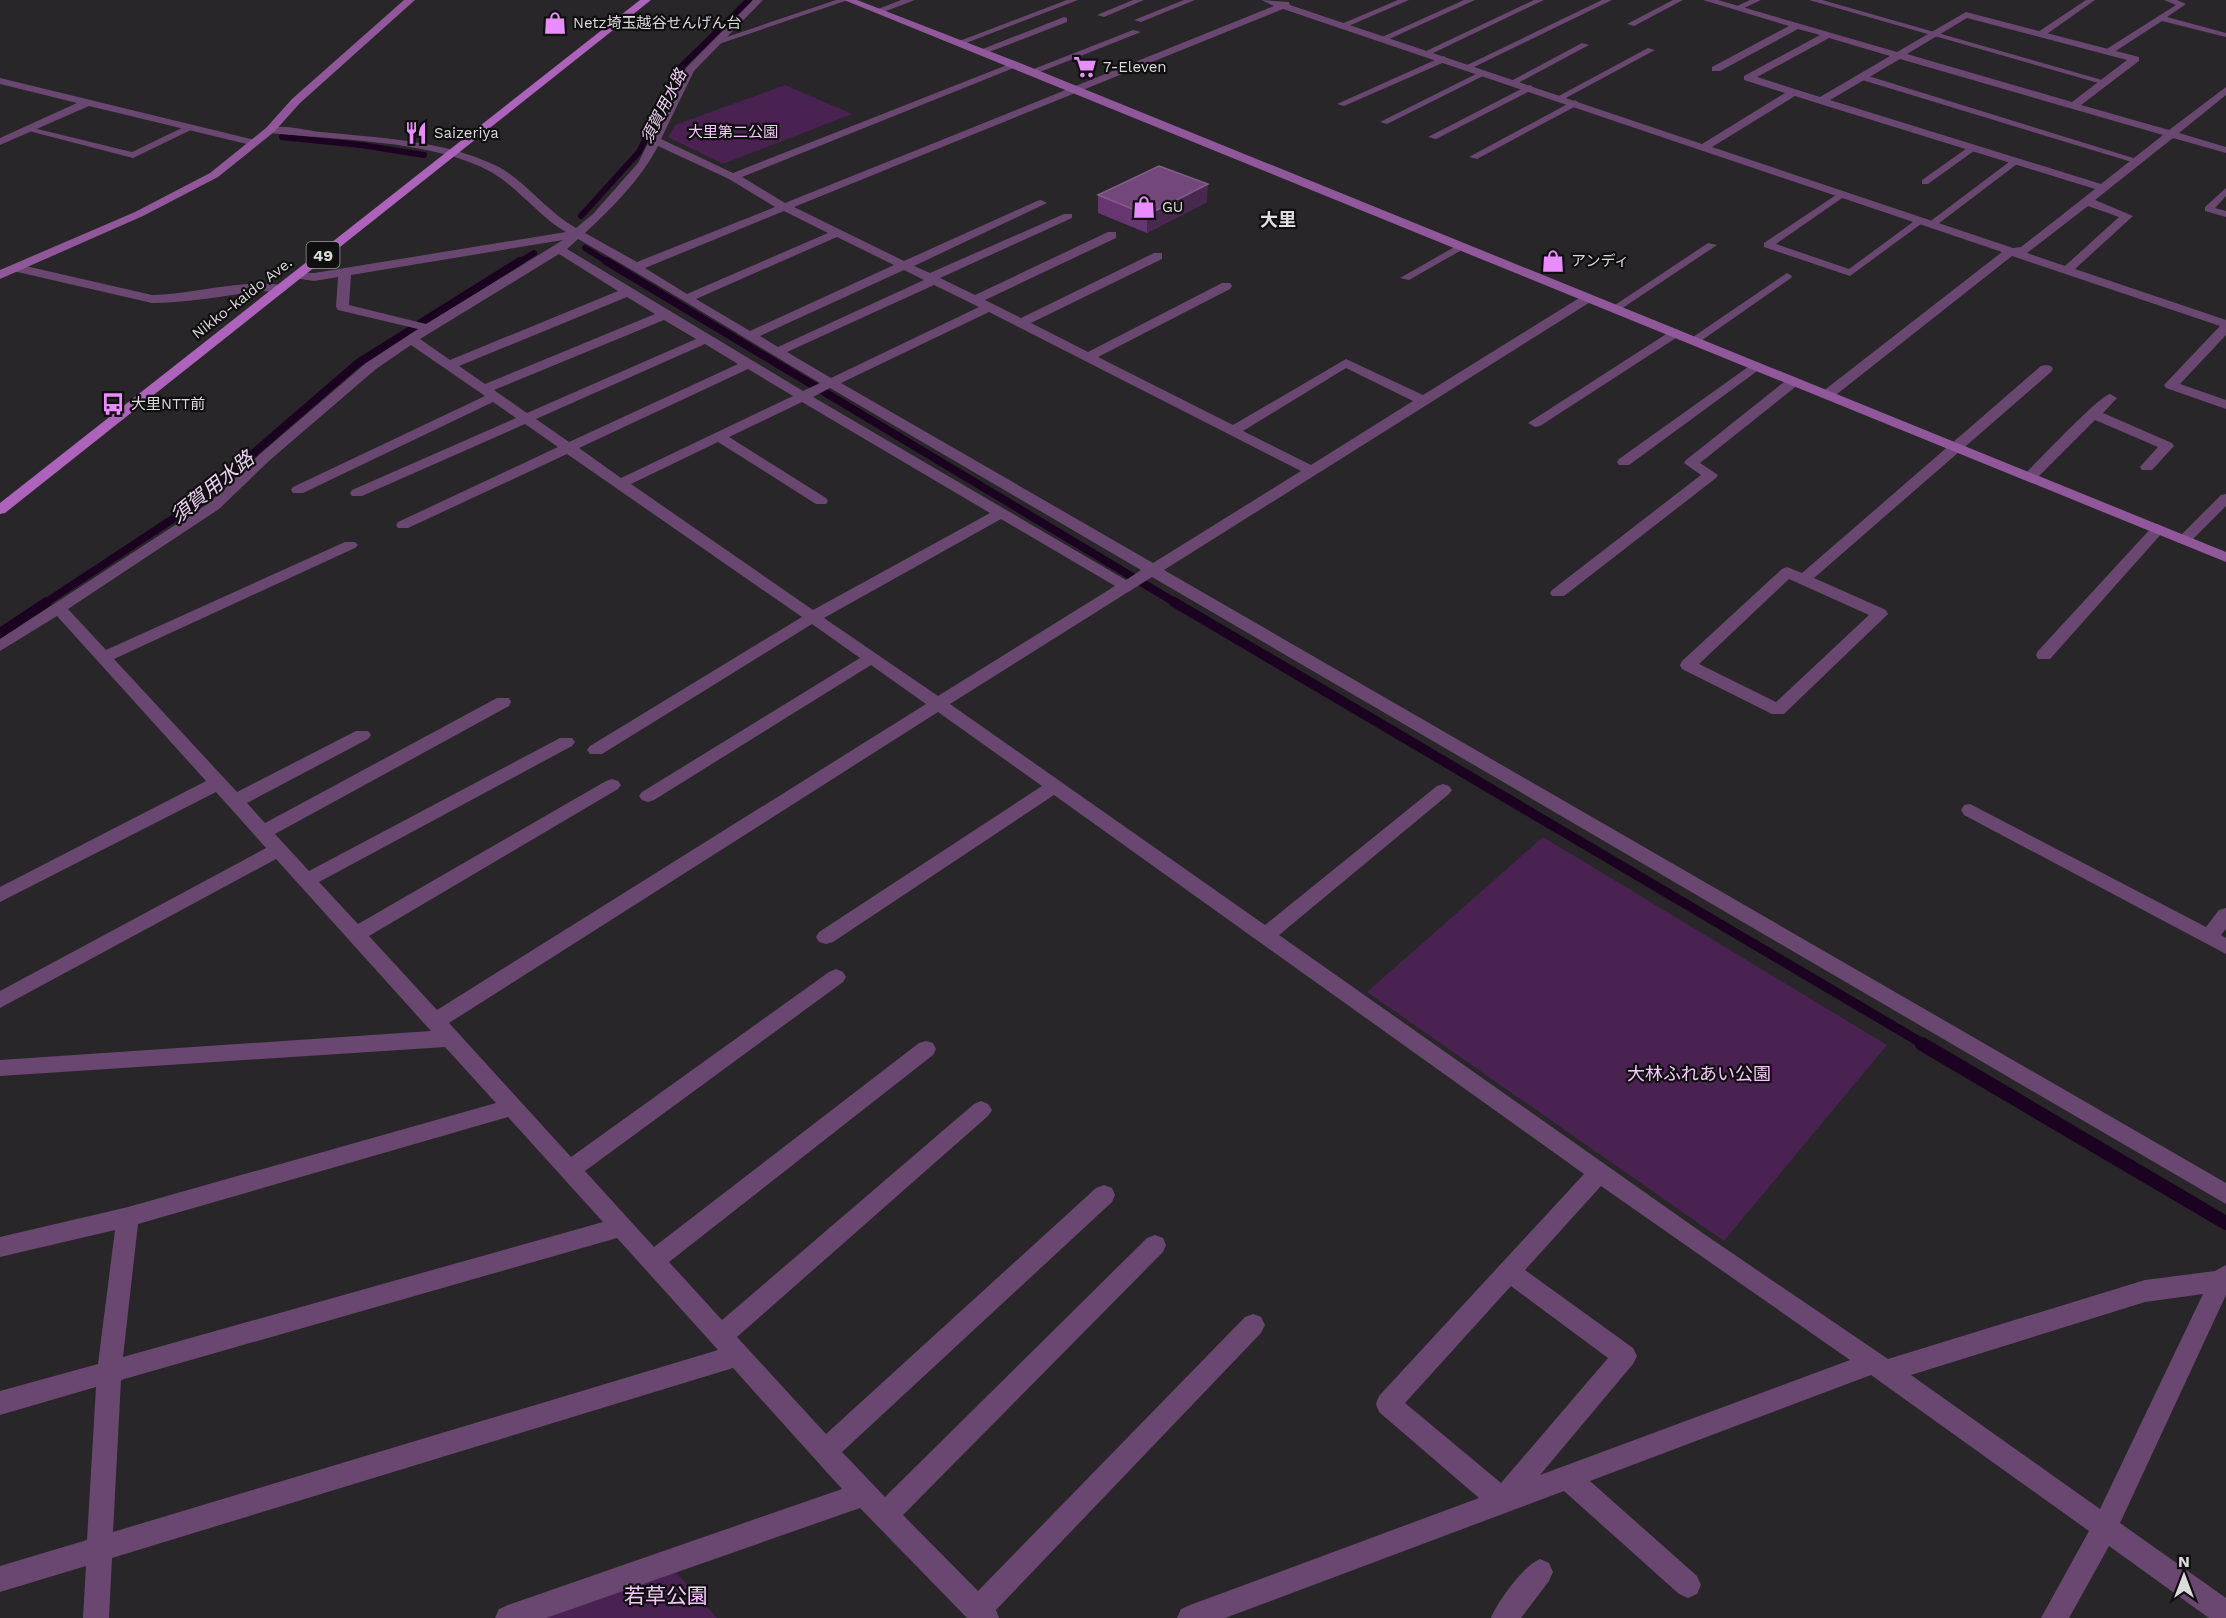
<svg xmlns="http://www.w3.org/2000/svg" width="2226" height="1618" viewBox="0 0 2226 1618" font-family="'Work Sans','Noto Sans JP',sans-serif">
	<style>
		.green { fill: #492251 }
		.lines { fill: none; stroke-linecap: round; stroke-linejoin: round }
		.stream-far3 { stroke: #1b0220; stroke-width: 6 }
		.stream-far2 { stroke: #1b0220; stroke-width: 8 }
		.stream-far1 { stroke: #1b0220; stroke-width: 10 }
		.stream { stroke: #1b0220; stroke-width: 14 }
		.lane { fill: #6a4771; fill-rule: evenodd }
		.street { fill: #6a4771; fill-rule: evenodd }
		.secondary { fill: #90579b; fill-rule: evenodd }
		.primary { fill: #ad63bb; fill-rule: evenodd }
		.wall { fill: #673570 }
		.shaded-wall { fill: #48284e }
		.building { fill: #73477c; stroke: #845e8b; stroke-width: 1.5 }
		.labels { text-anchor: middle; stroke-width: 4.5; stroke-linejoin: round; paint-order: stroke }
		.far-poi-label { font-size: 15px; fill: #dcdadc; stroke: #100f10; text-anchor: start }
		.far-park-label { font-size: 15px; fill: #f5c7fe; stroke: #100f10 }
		.far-street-label { font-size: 15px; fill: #dcdadc; stroke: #100f10 }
		.far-water-label { font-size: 16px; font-style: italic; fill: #efd0f5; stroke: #100f10 }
		.shield { fill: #100f10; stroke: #9f9d9f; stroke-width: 1.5 }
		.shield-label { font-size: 16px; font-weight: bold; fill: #dcdadc }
		.far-quarter-label { font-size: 18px; font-weight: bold; fill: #e1dee1; stroke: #100f10 }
		.park-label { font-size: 18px; fill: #f5c7fe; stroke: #100f10 }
		.water-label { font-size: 20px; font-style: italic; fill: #efd0f5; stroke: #100f10 }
		.near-park-label { font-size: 21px; fill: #f5c7fe; stroke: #100f10 }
	</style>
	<rect width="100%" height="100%" fill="#282628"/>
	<path class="green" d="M785 85 852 114 723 164 668 137 675 125Z
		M1543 837 1887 1045 1724 1241 1367 992Z
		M673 1569 717 1618H531Z"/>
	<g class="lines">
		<path class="stream-far3" d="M282 137 361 145 424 155
			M581 216 639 152 681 67 749 0
			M585 248 609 263
			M518 263 534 253"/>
		<path class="stream-far2" d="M606 261 1176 603
			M421 323 520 261
			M45 603 191 507 358 363 414 328"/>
		<path class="stream-far1" d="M1174 602 1925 1045
			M0 633 47 602"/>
		<path class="stream" d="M1922 1044 2226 1223"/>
		<path class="lane" d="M836 0H848L719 44 712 42Z
			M1067 0H1078L961 45 954 43Z
			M1133 0H1144L1104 17 1097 15Z
			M1184 0H1195L1141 22 1134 20Z
			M1398 0H1409L1346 27 1339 25Z
			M1464 0H1475L1387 40 1380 38Z
			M1534 0H1544L1429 55 1422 53Z
			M1602 0H1612L1470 69 1463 67Z
			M1673 0H1683L1634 26 1627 24Z
			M1750 0H1761L1740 10 1733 8Z
			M1809 0H1822L2109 82 2102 84Z
			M2086 0H2095L2044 36H2038V32Z
			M2164 0H2177L2186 4 2167 17 2226 33V37L2162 21 2111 54H2105V50L2176 5Z
			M1582 43 1589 45 1516 84 1509 82Z
			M1648 48 1655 50 1562 100 1555 98Z
			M1444 56 1448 59 1447 61 1344 106 1337 104Z
			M1482 71 1489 73 1387 124 1380 122Z
			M1859 75H1865L2143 161 2135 163 1859 79Z
			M1529 85 1532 86V90L1436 139 1428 137Z
			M1575 100 1579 103 1578 105 1477 159 1469 157Z
			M190 124 194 127 193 129 133 158 25 130 29 127 132 152Z
			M1970 146 1978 148 1928 184H1922V180Z
			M2013 159 2021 161 1934 227H1928V223Z
			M2226 188V196L2215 208 2226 211V217L2205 211V207Z
			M1842 191 1847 194 1845 196 1776 244 1849 269 1917 219 1925 221 1850 276 1764 247V243Z
			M1708 243 1717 245 1618 311H1610L1609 309Z
			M1458 245 1467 247 1409 280 1400 278Z
			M1787 273 1792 276 1791 278 1698 343H1690V339Z"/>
		<path class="street" d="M753 0H763L694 71 661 139 733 173 1012 63 1021 65 742 177 785 203 1274 6 1261 0 1289 2 1290 5 1702 144 1785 93 1744 80V76L1820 35 1798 29 1720 71H1712V67L1789 26 1703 0H1718L1897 52 1966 12 2139 57V61L2081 105 2169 130 2226 87V95L2179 133 2226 147V153L2173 138 2095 200 2133 216 2075 269 2226 320V335L2180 384 2226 400V409L2166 388 2164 385 2220 326 2012 256 1832 398H1822L1820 395 1822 392 2002 252 1283 9 794 207 904 261 1037 201 1041 200 1047 203 914 266 930 273 1064 214H1072V218L940 278 975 295 1108 232H1116V238L985 300 1021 318 1154 253H1162V259L1031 323 1088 352 1222 283H1230L1232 286 1230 289 1098 357 1233 425 1346 359 1423 395 1584 295H1592L1594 298 1592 301 1164 570 2226 1183V1204L1152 577 950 704 1265 925 1437 786 1443 784 1449 786 1452 790 1449 794 1279 935 1704 1234 1888 1359 2145 1280 2215 1271 2226 1265V1295L2120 1523 2226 1598V1618H2209L2109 1546 2069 1618H2041L2089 1531 1871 1375 1590 1481 1697 1576 1701 1585 1697 1594 1688 1598 1679 1594 1564 1491 1225 1618H1177L1181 1609 1190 1605 1479 1498 1379 1412 1376 1404 1379 1396 1584 1174 1054 795 833 942 826 944 819 942 816 937 819 932 1042 786 938 712 449 1023 571 1157 829 972 836 969 843 972 846 977 843 982 585 1171 654 1247 919 1043 926 1041 933 1043 936 1049 933 1055 669 1262 722 1320 974 1104 981 1101 988 1104 992 1110 988 1116 737 1337 826 1434 1096 1188 1104 1185 1112 1188 1115 1195 1112 1202 842 1452 885 1497 1147 1238 1155 1235 1163 1238 1166 1245 1163 1252 903 1515 978 1591 1245 1317 1253 1314 1261 1317 1265 1325 1261 1333 996 1610 999 1618H967L860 1508 546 1618H495L499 1609 508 1605 842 1489 733 1368 112 1558 109 1618H83L86 1566 0 1592V1566L87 1540 96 1387 0 1415V1391L98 1364 115 1230 0 1257V1237L128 1207 496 1103 445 1047 0 1076V1060L431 1031 276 859 0 1008V991L266 848 216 792 0 902V887L206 781 57 616 0 651V639L209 503 260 454 366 363 418 329 338 310 336 307 338 277 314 281 294 278 292 275 294 272 314 273 566 232C538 216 519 188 491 172 434 140 335 140 270 133L266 132V128C283 124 304 130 321 132 380 138 443 140 497 166 527 182 547 212 576 228L593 214 638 163 686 68ZM1967 18 2127 60 2072 102 1907 54ZM1829 38 1890 56 1820 97 1757 77ZM1900 59 2163 135 2101 184 1830 100ZM1795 96 1817 103 2095 189 2021 247 2013 248 1712 147ZM658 146 729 179 775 207 637 262 585 233C612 208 641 179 658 146ZM2088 206 2119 217 2065 266 2027 253ZM784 211 828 233 687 294 645 268ZM837 237 894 265 750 331 696 299ZM578 239C660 285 739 335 820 383L803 391 567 249ZM563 240 426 324 349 305 351 275ZM559 254 618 291 450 360 420 339ZM904 270 924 280 778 347 760 336ZM934 285 979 307 831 378 787 352ZM627 297 655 314 485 384 459 366ZM989 312 1301 471 1153 563 841 383ZM664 320 696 339 527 413 494 390ZM705 344 738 364 569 442 536 419ZM411 345 485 396 293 487 291 490 293 493H303L493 402 516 418 352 490 350 493 352 496H362L525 424 558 447 398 522 396 525 398 528H408L567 454 802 617 590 746 587 750 590 754H602L812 624 860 658 642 792 639 796 642 800 648 802 654 800 871 665 926 704 437 1010 369 936 618 789 621 785 618 781 612 779 606 781 358 924 319 882 572 746 575 742 572 738H560L309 871 275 834 509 706 511 702 509 698H497L265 823 247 803 368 739 371 735 368 731H356L237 792 114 659 355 548 358 545 355 542H345L106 650 68 609 219 509 270 460 376 369ZM1346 368 1413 401 1311 465 1243 431ZM748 369 793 396 621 478 579 448ZM830 388 1141 570 1126 580 813 397ZM802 402 990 513 813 610 631 484 718 442 816 504H826L828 501 826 498 729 437ZM1001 519 1115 586 938 696 824 618ZM508 1117 603 1222 123 1357 138 1224ZM1601 1186 1850 1360 1540 1475 1633 1364 1637 1356 1633 1348 1525 1270ZM617 1238 718 1350 113 1532 121 1380ZM1511 1286 1608 1358 1501 1483 1405 1403ZM2203 1294 2100 1509 1911 1375 2145 1302Z
			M901 0H915L881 13 873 11Z
			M1064 17 1067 18V22L984 54 975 52Z
			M1133 30 1141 32 1035 74 1026 72Z
			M0 78 259 141 260 143 255 146 89 106 0 145V138L77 103 0 84Z
			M17 264 152 295C193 295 247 277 285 286L287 289C280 296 270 290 260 291 225 296 188 303 152 303L13 271 11 268Z
			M1674 329 1679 330 1680 333 1679 336 1540 426 1535 427 1528 423Z
			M1755 362 1760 363 1762 366 1760 369 1629 465H1619L1617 462 1619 459Z
			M2046 365 2051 366 2053 369 2051 372 1814 578 1886 610 1888 614 1784 714H1772L1682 669 1680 665 1682 661 1782 569 1787 567 1802 573 2041 366ZM1789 579 1869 615 1776 702 1699 664Z
			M1794 377 1801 381 1799 384 1700 463 1718 475 1716 478 1564 596H1552L1550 593 1552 590 1701 475 1684 463 1686 460 1789 378Z
			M2110 394 2117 398 2103 413 2172 443 2174 446 2152 470H2142L2140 467 2158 447 2095 420 2035 480H2025L2023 477 2025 474C2038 461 2098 397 2110 394Z
			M2226 494V506L2189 543H2179L2176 540 2221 495Z
			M2158 524 2166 529 2163 532 2050 659H2038L2036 655 2038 651 2153 526Z
			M1970 804 2206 927 2219 910 2226 908V929L2221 935 2226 938V954L1964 815 1961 810 1964 805Z
			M1540 1559 1549 1563 1553 1572 1549 1581 1521 1618H1491C1498 1601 1523 1566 1540 1559Z"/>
		<path class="secondary" d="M404 0H415L300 103 274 132 218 177 143 216 0 279V270L135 212 210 173 266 128 292 99Z
			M844 0H857L1020 63 2226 552V562Z"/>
		<path class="primary" d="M640 0H651L5 513 0 514V503Z"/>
	</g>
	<path class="wall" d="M1098 195 1207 202 1147 233 1098 213Z"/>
	<path class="shaded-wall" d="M1208 184 1207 202 1147 233V215Z"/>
	<path class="building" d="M1159 166 1208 184 1147 215 1098 195Z"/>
	<defs>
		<g id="shop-bare" transform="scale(1.8)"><path d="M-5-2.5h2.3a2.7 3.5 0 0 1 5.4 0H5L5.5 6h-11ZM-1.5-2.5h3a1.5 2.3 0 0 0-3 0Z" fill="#ea8dfc" stroke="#100f10" stroke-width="2.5" paint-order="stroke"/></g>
		<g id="supermarket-bare" transform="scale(1.8)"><path d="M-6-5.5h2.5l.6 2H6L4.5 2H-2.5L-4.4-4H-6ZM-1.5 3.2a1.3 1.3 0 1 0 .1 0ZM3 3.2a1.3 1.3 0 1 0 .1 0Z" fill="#ea8dfc" stroke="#100f10" stroke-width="2.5" paint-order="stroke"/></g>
		<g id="restaurant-bare" transform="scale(1.8)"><path d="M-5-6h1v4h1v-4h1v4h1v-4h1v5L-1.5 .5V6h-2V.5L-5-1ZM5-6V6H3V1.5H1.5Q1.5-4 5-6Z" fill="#ea8dfc" stroke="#100f10" stroke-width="2.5" paint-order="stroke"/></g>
		<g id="bus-bare" transform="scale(1.8)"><path d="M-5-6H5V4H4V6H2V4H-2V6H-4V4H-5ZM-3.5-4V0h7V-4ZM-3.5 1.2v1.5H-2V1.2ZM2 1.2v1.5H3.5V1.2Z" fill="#ea8dfc" stroke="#100f10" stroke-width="2.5" paint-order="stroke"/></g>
	</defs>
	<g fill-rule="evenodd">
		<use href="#shop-bare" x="555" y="23"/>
		<use href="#supermarket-bare" x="1085" y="67"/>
		<use href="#restaurant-bare" x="416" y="133"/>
		<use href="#shop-bare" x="1144" y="207"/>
		<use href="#shop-bare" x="1553" y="261"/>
		<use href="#bus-bare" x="113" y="404"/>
	</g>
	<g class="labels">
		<g class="far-poi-label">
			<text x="573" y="28">Netz埼玉越谷せんげん台</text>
			<text x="1103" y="72">7-Eleven</text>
			<text x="434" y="138">Saizeriya</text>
			<text x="1162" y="212">GU</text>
			<text x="1571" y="266">アンディ</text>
			<text x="131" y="409">大里NTT前</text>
		</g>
		<g class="far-park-label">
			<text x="733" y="137">大里第二公園</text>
		</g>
		<g class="far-street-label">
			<text transform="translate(242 298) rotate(-38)" y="5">Nikko-kaido Ave.</text>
		</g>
		<g class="far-water-label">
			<text transform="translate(663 106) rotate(-63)" y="6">須賀用水路</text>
		</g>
		<rect class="shield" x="306.5" y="242" width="33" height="26" rx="4.5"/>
		<g class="shield-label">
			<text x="323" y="261">49</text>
		</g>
		<g class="far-quarter-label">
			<text x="1278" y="226">大里</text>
		</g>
		<g class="park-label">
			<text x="1699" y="1080">大林ふれあい公園</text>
		</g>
		<g class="water-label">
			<text transform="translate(212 487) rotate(-39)" y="7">須賀用水路</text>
		</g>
		<g class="near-park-label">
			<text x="666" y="1603">若草公園</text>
		</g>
	</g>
	<g transform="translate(2184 1576)" stroke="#100f10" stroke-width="4.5" paint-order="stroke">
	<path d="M0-4.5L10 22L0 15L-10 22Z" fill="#dcdadc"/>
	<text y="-9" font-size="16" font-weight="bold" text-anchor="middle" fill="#dcdadc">N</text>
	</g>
</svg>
